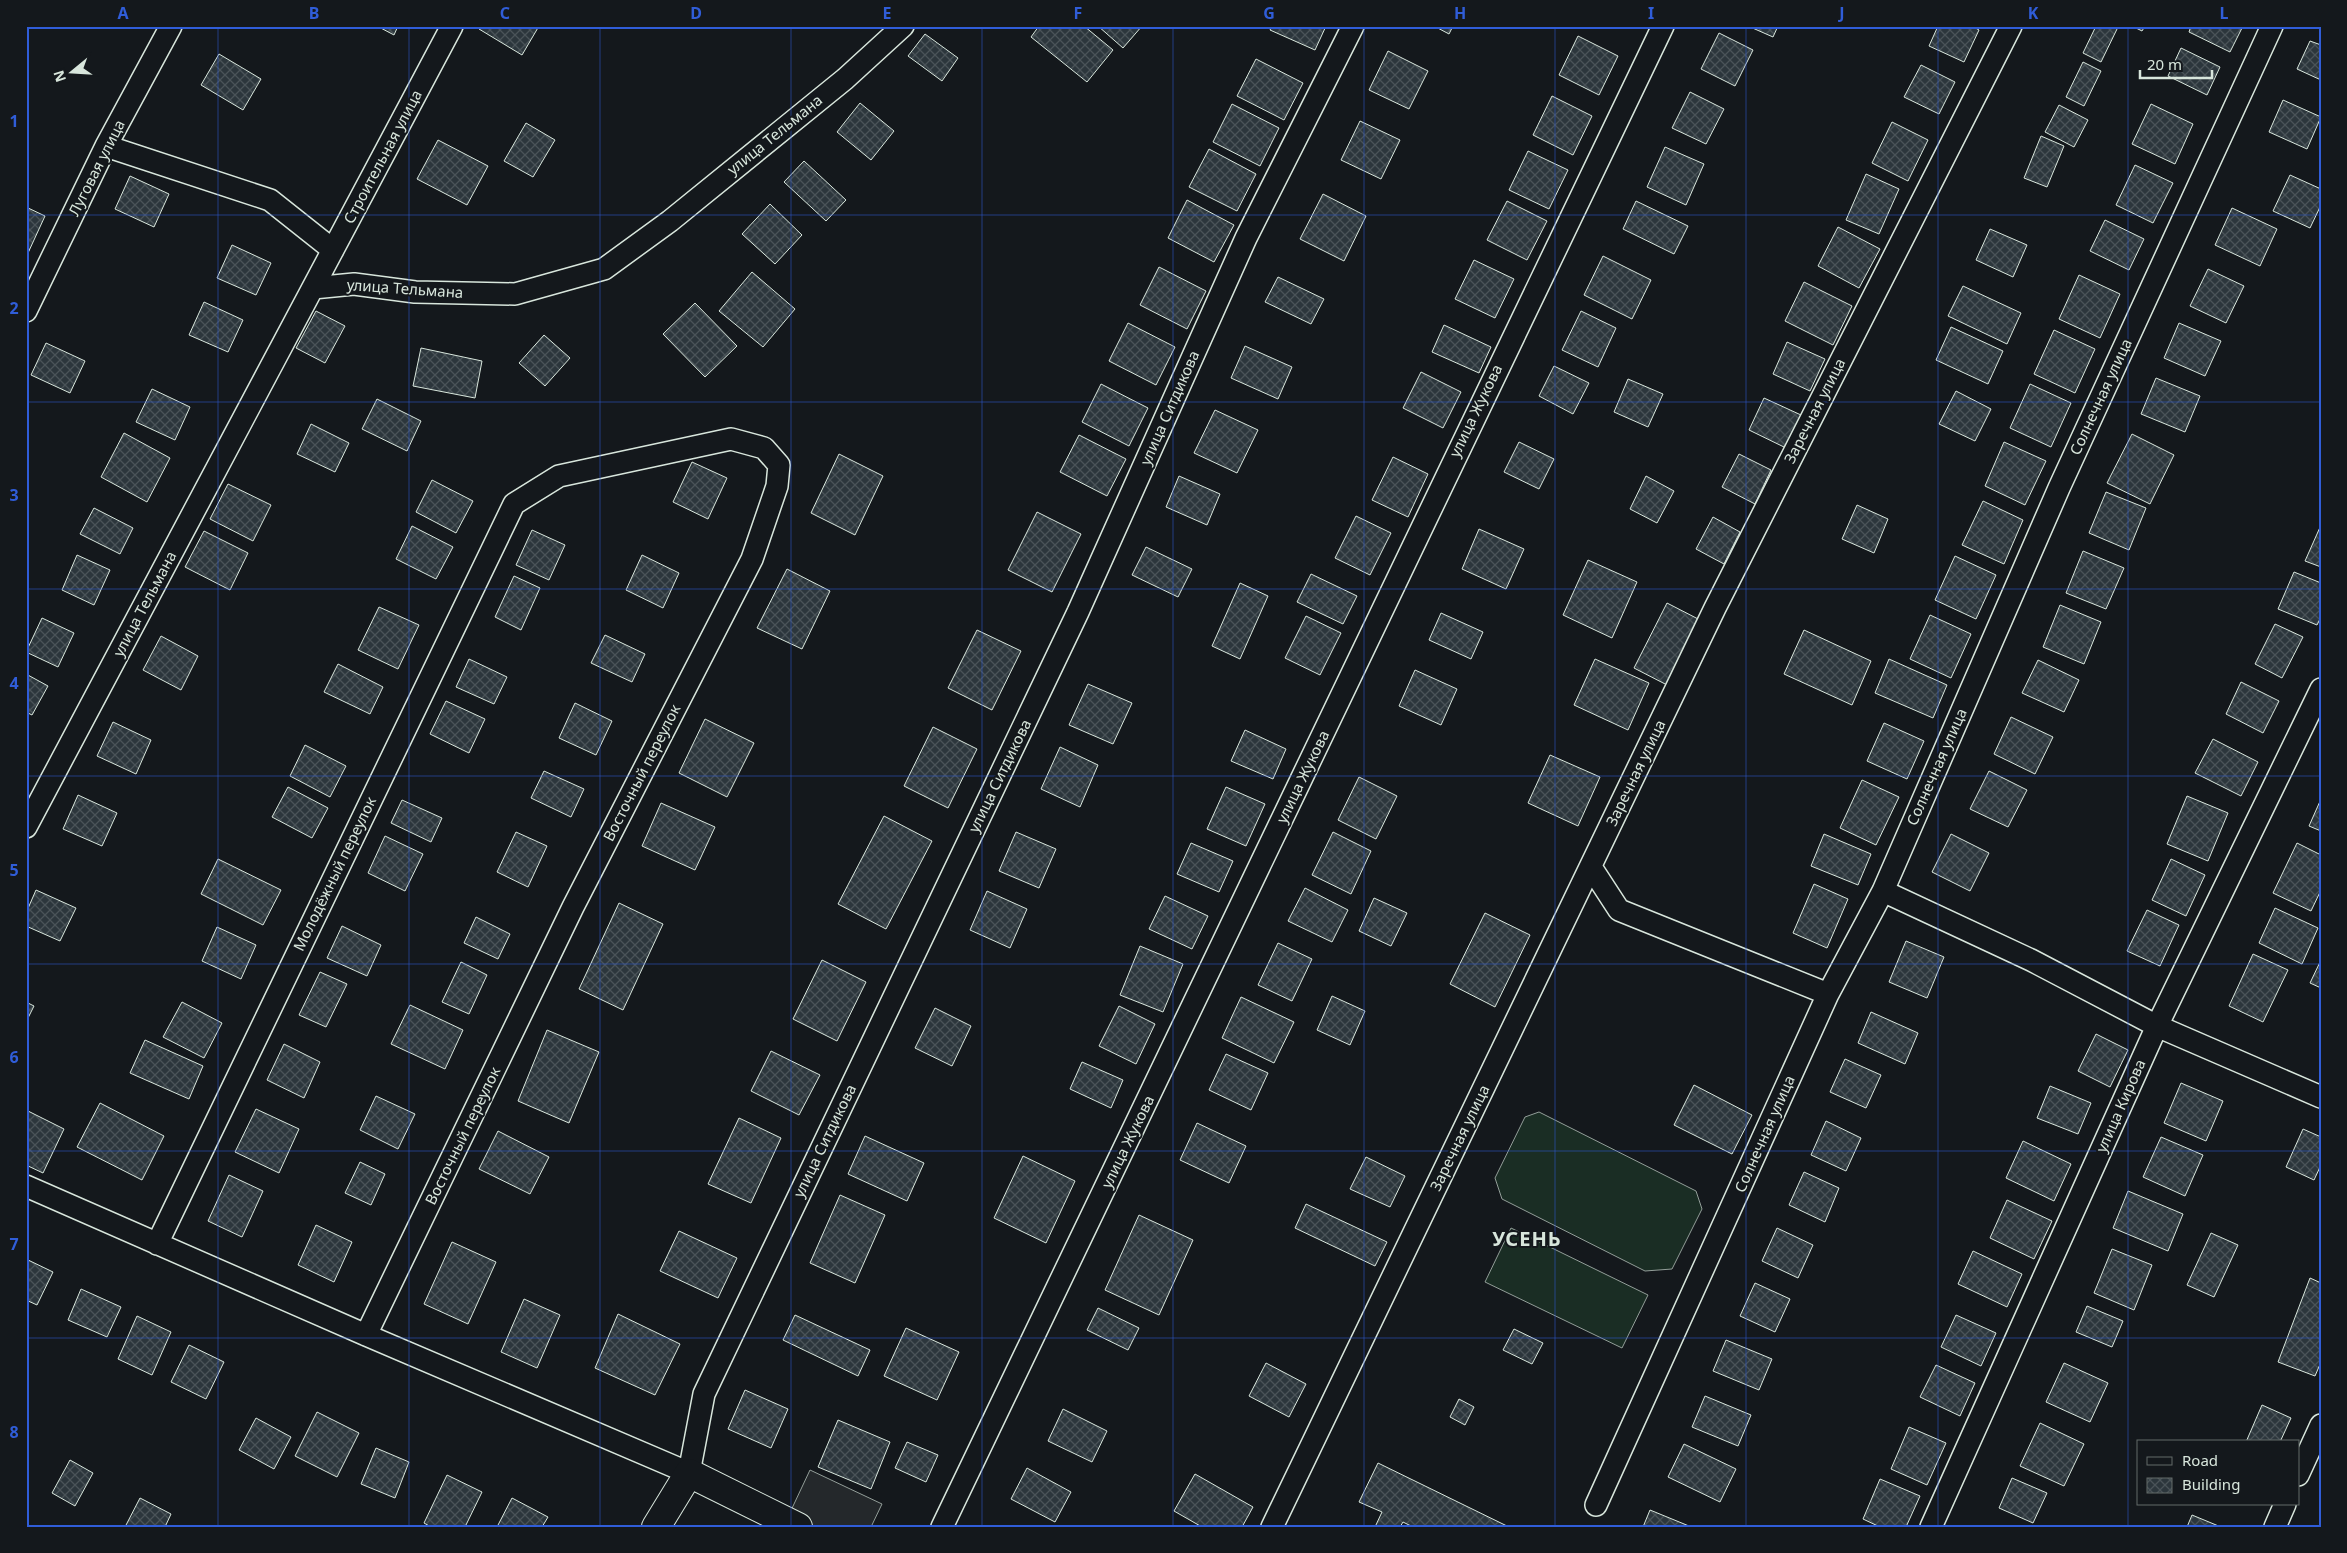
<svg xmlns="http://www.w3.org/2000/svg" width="2347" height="1553" viewBox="0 0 2347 1553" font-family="'Noto Sans',sans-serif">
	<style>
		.pitch { fill: #1a2d24; stroke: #939e99 }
		.parking { fill: #24282b; stroke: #939e99 }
		.building { fill: url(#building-cross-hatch); stroke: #d8e6dc }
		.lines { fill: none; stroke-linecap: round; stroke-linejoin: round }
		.minor-casing { stroke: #d8e6dc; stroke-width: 24 }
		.tertiary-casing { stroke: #d8e6dc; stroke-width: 30 }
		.minor { stroke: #14181c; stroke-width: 21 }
		.tertiary { stroke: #14181c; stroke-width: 28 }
		.grid { fill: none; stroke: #305dd8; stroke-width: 1; stroke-opacity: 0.55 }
		.labels { text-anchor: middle; stroke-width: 4; stroke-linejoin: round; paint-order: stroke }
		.street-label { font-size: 15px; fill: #d8e6dc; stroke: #14181c }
		.district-label { font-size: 20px; font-weight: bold; letter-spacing: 1px; fill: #d8e6dc; stroke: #14181c }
		.neatline { fill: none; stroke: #305dd8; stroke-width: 2 }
		.grid-label { font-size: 16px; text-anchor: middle; font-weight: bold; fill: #305dd8 }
	</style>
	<defs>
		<pattern id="building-cross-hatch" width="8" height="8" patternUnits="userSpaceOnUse" patternTransform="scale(1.25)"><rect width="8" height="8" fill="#2c363c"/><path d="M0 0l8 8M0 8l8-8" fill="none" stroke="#4a5358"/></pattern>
	</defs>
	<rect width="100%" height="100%" fill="#14181c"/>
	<path class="pitch" d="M1539 1112 1696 1191 1702 1209 1672 1269 1645 1271 1502 1199 1495 1178 1525 1117Z
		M1511 1228 1648 1295 1622 1348 1485 1282Z"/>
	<path class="parking" d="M810 1470 882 1504 871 1527H798L786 1521Z"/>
	<path class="building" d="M377 26H398L394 35Z
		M481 26H539L522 55 479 29Z
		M1039 26H1084L1113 50 1087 82 1031 37Z
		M1098 26H1142L1123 48Z
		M1272 26H1326L1315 50 1270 30Z
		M1434 26H1453L1449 34Z
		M1748 26H1778L1773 37Z
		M1938 26H1972L1979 30 1964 62 1929 46Z
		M2096 26 2118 27 2101 62 2083 53Z
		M2132 26H2145L2142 31Z
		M2191 26H2243L2230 52 2189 32Z
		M1719 33 1753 50 1735 86 1701 69Z
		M925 34 958 58 942 81 908 56Z
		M1578 36 1618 56 1599 95 1559 75Z
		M2310 41 2321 45V80L2297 69Z
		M2181 48 2220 67 2207 95 2168 76Z
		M1388 51 1428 71 1409 109 1369 90Z
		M219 54 261 79 243 110 201 85Z
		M1256 59 1303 83 1284 120 1237 96Z
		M2083 62 2101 71 2084 106 2066 97Z
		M1921 65 1955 82 1939 114 1904 97Z
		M1690 92 1724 109 1706 144 1672 128Z
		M1552 96 1592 116 1573 155 1533 135Z
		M2283 100 2321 117 2307 149 2269 132Z
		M860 103 894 131 871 160 837 132Z
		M1232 104 1279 128 1260 166 1213 142Z
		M2151 104 2193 124 2175 164 2132 144Z
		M2059 105 2088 120 2074 147 2045 132Z
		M1360 121 1400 140 1381 179 1341 160Z
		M1892 122 1928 140 1908 181 1872 163Z
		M526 123 555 140 533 177 504 161Z
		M2041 136 2064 146 2047 187 2024 178Z
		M438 140 488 166 467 205 417 179Z
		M1665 147 1704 164 1686 205 1647 187Z
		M1209 149 1256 174 1237 211 1189 187Z
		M1528 151 1568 170 1549 209 1509 190Z
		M804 161 846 200 826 221 784 182Z
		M2135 165 2173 183 2153 223 2116 205Z
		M1866 174 1899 189 1879 234 1846 220Z
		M2290 175 2321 189V205L2310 228 2273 211Z
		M130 176 169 194 154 227 115 209Z
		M1323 194 1366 216 1344 261 1300 239Z
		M1187 200 1234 225 1214 262 1168 238Z
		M1507 201 1547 221 1527 260 1487 240Z
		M1636 201 1688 226 1674 254 1623 229Z
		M770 204 802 235 775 264 742 234Z
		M26 207 45 216 28 253 26 252Z
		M2232 208 2277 229 2260 266 2215 245Z
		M2105 220 2144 239 2129 270 2090 251Z
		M1838 227 1880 249 1859 288 1818 266Z
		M1990 229 2027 245 2013 277 1976 260Z
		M232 245 271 263 256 295 217 278Z
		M1603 256 1651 280 1632 319 1584 295Z
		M1474 260 1514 279 1495 318 1455 299Z
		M1159 267 1206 291 1187 329 1140 305Z
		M2208 269 2244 286 2226 323 2190 306Z
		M752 272 795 309 763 347 719 311Z
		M2079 275 2120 294 2100 338 2059 319Z
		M1278 277 1324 299 1311 324 1265 302Z
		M1804 282 1852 306 1833 345 1785 321Z
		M1963 286 2021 313 2007 344 1948 316Z
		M204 302 243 320 228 352 189 335Z
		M695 303 737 346 705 377 663 334Z
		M316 311 345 326 325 363 296 348Z
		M1581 311 1616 328 1598 367 1562 350Z
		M1128 323 1175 347 1156 385 1109 361Z
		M2179 323 2221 341 2205 376 2164 358Z
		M1444 325 1491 347 1479 373 1432 352Z
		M1951 327 2003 351 1988 384 1936 360Z
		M2054 330 2095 349 2075 393 2034 374Z
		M544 335 570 358 545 386 519 363Z
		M1787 342 1825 359 1810 391 1773 374Z
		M46 343 85 361 70 393 31 375Z
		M1245 346 1292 367 1278 399 1231 378Z
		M421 348 482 361 475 398 413 386Z
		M1554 366 1589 383 1573 414 1539 396Z
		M1421 372 1461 392 1443 428 1403 408Z
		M2156 378 2200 396 2185 432 2141 414Z
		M1628 379 1663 394 1648 427 1614 412Z
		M1101 384 1148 408 1129 446 1082 422Z
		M2030 384 2071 403 2051 447 2010 428Z
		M152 389 190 407 175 440 136 422Z
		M1956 391 1991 409 1975 441 1939 424Z
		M1764 398 1801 415 1786 448 1749 430Z
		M377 399 421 421 407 451 362 429Z
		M1215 410 1258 430 1237 473 1194 453Z
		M311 424 349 443 335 472 297 454Z
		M124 433 170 458 147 502 101 477Z
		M2132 434 2174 455 2150 504 2107 483Z
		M1079 435 1126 459 1107 496 1060 472Z
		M1519 442 1554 459 1539 489 1504 472Z
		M2004 442 2046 461 2025 505 1985 486Z
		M839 454 883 476 855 535 811 513Z
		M1739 454 1771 470 1755 504 1722 487Z
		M1393 457 1428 474 1408 517 1372 500Z
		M692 462 727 478 708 519 673 502Z
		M1179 476 1220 494 1207 525 1166 507Z
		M1646 476 1674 491 1657 523 1630 509Z
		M432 480 473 501 456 533 416 512Z
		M228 484 271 505 253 541 210 519Z
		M2106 492 2146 508 2129 550 2089 533Z
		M1983 501 2023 520 2004 564 1962 545Z
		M1857 505 1888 519 1874 553 1842 539Z
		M94 508 133 528 120 554 80 534Z
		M1037 512 1081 534 1052 592 1008 570Z
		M1356 516 1391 533 1370 575 1335 558Z
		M1713 517 1740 532 1724 564 1696 549Z
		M2321 525V567L2305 561Z
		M412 526 453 547 436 579 396 559Z
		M1479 529 1524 549 1506 589 1462 569Z
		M532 530 565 545 549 580 516 565Z
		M204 531 248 553 230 590 185 567Z
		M1146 547 1192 569 1178 597 1132 575Z
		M2083 551 2124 568 2106 609 2066 593Z
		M77 555 110 570 94 605 62 590Z
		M642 555 679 573 663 608 626 590Z
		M1955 556 1996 575 1976 619 1935 600Z
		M1588 560 1637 582 1612 638 1563 615Z
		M787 569 830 591 802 649 757 628Z
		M2294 572 2321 583V617L2317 625 2278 609Z
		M1311 574 1357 596 1343 624 1297 602Z
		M514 576 540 588 521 630 495 617Z
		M1240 583 1268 596 1240 659 1212 646Z
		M1667 603 1702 621 1669 686 1634 668Z
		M2060 605 2101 622 2084 664 2043 647Z
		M379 607 419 625 398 669 358 650Z
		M1441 613 1483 632 1471 659 1429 640Z
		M1930 615 1971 634 1951 678 1910 659Z
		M1306 616 1341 633 1320 675 1285 658Z
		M42 618 74 633 58 667 26 652Z
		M2275 624 2303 637 2282 678 2255 664Z
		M977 630 1021 651 992 710 948 688Z
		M1804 630 1871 661 1852 705 1784 674Z
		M605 635 645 654 632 682 591 663Z
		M161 636 198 656 181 690 143 670Z
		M469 659 507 677 494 704 456 687Z
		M1595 659 1649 683 1628 730 1574 705Z
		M1889 659 1947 685 1933 718 1875 693Z
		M2038 660 2079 680 2064 712 2022 693Z
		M338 664 383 687 370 714 324 692Z
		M1415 670 1457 689 1441 725 1399 706Z
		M26 674 48 686 32 715 26 712Z
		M2241 682 2279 701 2263 733 2226 714Z
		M1088 684 1132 703 1113 744 1069 725Z
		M446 701 485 719 469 753 430 734Z
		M575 703 612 721 596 755 559 738Z
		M2011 717 2053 737 2035 774 1994 754Z
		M705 719 754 743 727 797 679 773Z
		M113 722 151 740 136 774 97 756Z
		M1884 723 1924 741 1907 779 1867 761Z
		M933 727 977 749 948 808 904 786Z
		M1245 730 1286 749 1273 779 1231 761Z
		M2213 739 2258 762 2241 796 2195 773Z
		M305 745 346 766 330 797 290 776Z
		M1060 747 1098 765 1080 807 1041 789Z
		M1550 755 1600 777 1578 826 1528 803Z
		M544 771 584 789 571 817 531 798Z
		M1989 771 2027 790 2008 827 1970 809Z
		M1359 777 1397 796 1376 839 1338 820Z
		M1862 780 1899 797 1876 845 1840 828Z
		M288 787 328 808 312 838 272 817Z
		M1226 787 1265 804 1246 846 1207 829Z
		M78 795 117 813 102 846 63 829Z
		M2187 796 2228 813 2208 861 2167 844Z
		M2321 799V831L2309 826Z
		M402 800 442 818 431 842 391 823Z
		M661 803 715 827 695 870 642 846Z
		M884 816 932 841 886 929 838 904Z
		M516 832 547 846 528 887 497 872Z
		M1016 832 1056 849 1039 888 999 871Z
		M1333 832 1371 851 1351 894 1312 875Z
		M1824 834 1871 854 1858 885 1811 866Z
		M1951 834 1989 853 1970 891 1932 872Z
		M385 836 423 854 405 891 368 873Z
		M1191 843 1233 861 1219 892 1177 874Z
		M2297 843 2321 855V890L2311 911 2273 893Z
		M218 859 281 890 263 925 201 894Z
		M2171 859 2205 875 2186 916 2152 900Z
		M1814 884 1848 899 1827 948 1793 933Z
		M1305 888 1348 910 1332 942 1288 921Z
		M36 890 76 908 60 941 26 926V913Z
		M987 891 1027 909 1010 948 970 930Z
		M1165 896 1208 916 1192 949 1149 929Z
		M1374 898 1407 913 1391 946 1359 931Z
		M619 903 663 924 623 1010 579 989Z
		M2275 908 2318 928 2302 964 2259 943Z
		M2147 910 2179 925 2160 966 2127 951Z
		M1485 913 1530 935 1495 1007 1450 984Z
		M476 917 510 934 498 959 464 943Z
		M342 926 381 945 367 976 327 958Z
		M217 927 256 945 241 979 202 961Z
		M1906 941 1944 957 1927 998 1889 982Z
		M1278 943 1312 959 1292 1001 1258 985Z
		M1140 946 1183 964 1163 1012 1120 995Z
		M2253 954 2288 970 2263 1022 2229 1006Z
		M822 960 866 982 837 1041 793 1019Z
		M2321 960V988L2310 983Z
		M461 962 487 975 469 1014 442 1002Z
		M320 972 347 984 326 1027 299 1015Z
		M1332 996 1365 1011 1350 1045 1317 1030Z
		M1241 997 1294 1022 1274 1063 1222 1038Z
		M26 1002 34 1006 26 1022Z
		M182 1002 222 1023 204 1058 163 1037Z
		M410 1005 463 1030 445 1069 391 1044Z
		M1119 1006 1155 1024 1136 1064 1099 1046Z
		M935 1008 971 1026 952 1066 915 1048Z
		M1871 1012 1918 1033 1905 1064 1858 1043Z
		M547 1030 599 1052 569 1123 518 1101Z
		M2096 1034 2128 1050 2110 1087 2078 1071Z
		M145 1040 203 1066 189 1099 130 1073Z
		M284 1044 320 1062 304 1098 267 1080Z
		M771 1051 820 1075 799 1115 751 1091Z
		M1226 1054 1268 1073 1251 1110 1209 1090Z
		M1845 1059 1881 1075 1866 1108 1830 1092Z
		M1082 1062 1123 1080 1111 1108 1070 1089Z
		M2181 1083 2223 1101 2206 1141 2164 1123Z
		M1694 1085 1752 1115 1732 1154 1674 1125Z
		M2050 1086 2091 1103 2078 1134 2037 1118Z
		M376 1096 415 1114 398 1149 360 1130Z
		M100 1103 164 1136 142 1180 77 1147Z
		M256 1109 299 1129 279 1173 235 1152Z
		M28 1111 64 1129 43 1173 26 1165Z
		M739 1118 781 1138 751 1203 708 1184Z
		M1826 1121 1861 1138 1846 1171 1811 1155Z
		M1197 1123 1246 1146 1229 1183 1180 1160Z
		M2303 1129 2321 1137V1165L2314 1180 2286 1167Z
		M498 1131 549 1157 530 1194 479 1169Z
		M865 1136 924 1163 907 1201 848 1174Z
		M2161 1137 2203 1155 2185 1196 2143 1177Z
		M2023 1141 2071 1164 2054 1201 2006 1178Z
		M1023 1156 1075 1181 1046 1243 994 1218Z
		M1366 1157 1405 1176 1390 1207 1350 1189Z
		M360 1162 385 1174 371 1205 345 1193Z
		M1804 1172 1839 1188 1825 1222 1789 1205Z
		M229 1175 263 1191 242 1237 208 1221Z
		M2128 1191 2183 1214 2168 1251 2113 1228Z
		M840 1195 885 1215 855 1283 810 1263Z
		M2007 1200 2052 1221 2034 1259 1990 1238Z
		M1306 1204 1387 1242 1375 1266 1295 1228Z
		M1139 1215 1193 1240 1159 1315 1105 1290Z
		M316 1225 352 1242 334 1282 298 1265Z
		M1777 1228 1813 1245 1798 1278 1762 1261Z
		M679 1231 737 1258 718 1298 660 1271Z
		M2211 1233 2238 1245 2214 1297 2187 1285Z
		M452 1242 496 1262 468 1324 424 1304Z
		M2112 1249 2152 1265 2134 1310 2094 1293Z
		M1973 1251 2022 1274 2007 1307 1958 1284Z
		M26 1259 53 1272 37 1305 26 1300Z
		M2310 1278 2321 1283V1362L2315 1376 2278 1362Z
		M1755 1283 1790 1299 1775 1332 1740 1316Z
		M81 1289 121 1307 107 1337 68 1320Z
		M524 1299 560 1315 537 1368 501 1352Z
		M2087 1306 2123 1321 2112 1347 2076 1332Z
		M1098 1308 1139 1328 1128 1350 1087 1330Z
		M618 1314 680 1344 655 1395 595 1368Z
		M795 1315 870 1350 858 1376 783 1340Z
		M1956 1315 1996 1333 1981 1366 1941 1347Z
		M137 1316 171 1332 152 1375 118 1359Z
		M906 1328 959 1352 937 1400 884 1376Z
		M1514 1329 1543 1343 1532 1364 1503 1350Z
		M1726 1340 1772 1359 1759 1390 1713 1371Z
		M189 1345 224 1362 206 1399 171 1382Z
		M1266 1363 1306 1384 1289 1417 1249 1396Z
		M2064 1363 2108 1383 2090 1422 2046 1402Z
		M1936 1365 1975 1383 1960 1416 1920 1397Z
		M745 1390 788 1409 771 1448 728 1429Z
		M1705 1396 1751 1415 1738 1446 1692 1427Z
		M1459 1399 1474 1407 1465 1425 1450 1417Z
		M2262 1405 2291 1418 2280 1442H2246Z
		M1063 1409 1107 1431 1092 1462 1048 1441Z
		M317 1412 359 1433 337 1477 295 1456Z
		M256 1418 291 1437 274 1469 239 1450Z
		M838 1420 890 1442 871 1489 818 1467Z
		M2040 1423 2084 1444 2064 1486 2020 1466Z
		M1909 1427 1946 1443 1927 1485 1891 1469Z
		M907 1442 938 1455 926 1482 895 1468Z
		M1684 1444 1736 1469 1720 1502 1668 1477Z
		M376 1448 409 1462 395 1498 361 1484Z
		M70 1460 93 1473 75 1506 52 1493Z
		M1378 1463 1509 1527H1413L1403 1522 1400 1527H1375L1382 1512 1359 1502Z
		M1027 1468 1071 1492 1055 1522 1011 1499Z
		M1195 1474 1253 1507 1242 1527H1202L1174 1511Z
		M447 1475 482 1492 465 1527H431L424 1523Z
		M2012 1478 2047 1493 2033 1523 1999 1508Z
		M1880 1479 1920 1496 1906 1527H1880L1863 1519Z
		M140 1498 171 1514 165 1527H125Z
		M512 1498 548 1517 542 1527H497Z
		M1650 1510 1689 1526 1688 1527H1643Z
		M2192 1515 2221 1527H2187Z"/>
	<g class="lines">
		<g class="minor-casing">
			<path id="minor" d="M106 146 270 200 333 250
				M313 288 354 284 415 292 515 294 604 269 670 221 845 79 903 26
				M26 311 106 146 171 26
				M26 827 452 26
				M1591 867 1619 910 1828 994
				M1883 891 2031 960 2157 1026 2321 1097
				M26 1186 366 1335 689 1473 704 1394 1078 612 1246 238 1353 26
				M157 1244 514 504 559 476 731 439 764 448 779 465 777 486 752 559 573 907 366 1335
				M2298 1475 2321 1425
				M1596 1505 1828 994 1883 891 2059 488 2272 26
				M942 1527C1184 1028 1421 525 1663 26
				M1272 1527 1715 608 2011 26
				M1931 1527 2157 1026 2321 689
				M2275 1527 2285 1504"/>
		</g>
		<g class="tertiary-casing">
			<path id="tertiary" d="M656 1527 689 1473 798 1527"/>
		</g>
		<use href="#minor" class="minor"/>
		<use href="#tertiary" class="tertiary"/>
	</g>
	<path class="grid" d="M218 26V1527M409 26V1527M600 26V1527M791 26V1527M982 26V1527M1173 26V1527M1364 26V1527M1555 26V1527M1746 26V1527M1938 26V1527M2128 26V1527M26 215H2321M26 402H2321M26 589H2321M26 776H2321M26 964H2321M26 1151H2321M26 1338H2321"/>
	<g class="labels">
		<g class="street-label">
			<text transform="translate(775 135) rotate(-39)" y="5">улица Тельмана</text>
			<text transform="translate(383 157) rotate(-62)" y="5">Строительная улица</text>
			<text transform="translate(97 168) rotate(-63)" y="5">Луговая улица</text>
			<text transform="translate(405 289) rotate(4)" y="5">улица Тельмана</text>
			<text transform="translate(2101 397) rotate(-65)" y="5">Солнечная улица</text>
			<text transform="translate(1170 408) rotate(-66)" y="5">улица Ситдикова</text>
			<text transform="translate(1476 411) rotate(-64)" y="5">улица Жукова</text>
			<text transform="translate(1815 411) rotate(-63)" y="5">Заречная улица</text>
			<text transform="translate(145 604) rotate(-62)" y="5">улица Тельмана</text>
			<text transform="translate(1937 767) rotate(-66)" y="5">Солнечная улица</text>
			<text transform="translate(642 773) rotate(-63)" y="5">Восточный переулок</text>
			<text transform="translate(1636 773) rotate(-64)" y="5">Заречная улица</text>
			<text transform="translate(1000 776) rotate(-64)" y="5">улица Ситдикова</text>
			<text transform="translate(1303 777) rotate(-64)" y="5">улица Жукова</text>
			<text transform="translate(335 874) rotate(-64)" y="5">Молодёжный переулок</text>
			<text transform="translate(2121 1106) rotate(-66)" y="5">улица Кирова</text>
			<text transform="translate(1765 1134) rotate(-66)" y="5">Солнечная улица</text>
			<text transform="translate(463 1136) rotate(-64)" y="5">Восточный переулок</text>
			<text transform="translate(1460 1138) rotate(-64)" y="5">Заречная улица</text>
			<text transform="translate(825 1141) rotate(-64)" y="5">улица Ситдикова</text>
			<text transform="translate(1128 1142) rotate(-64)" y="5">улица Жукова</text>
		</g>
		<g class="district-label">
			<text x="1527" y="1246">УСЕНЬ</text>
		</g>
	</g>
	<rect width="2347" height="1553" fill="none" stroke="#14181c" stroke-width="55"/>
	<rect x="2137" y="1440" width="162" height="65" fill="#14181c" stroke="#626a69"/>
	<rect x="2147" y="1457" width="25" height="8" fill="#14181c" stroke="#626a69"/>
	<text x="2182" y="1466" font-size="15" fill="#d8e6dc">Road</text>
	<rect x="2147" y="1478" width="25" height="15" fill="url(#building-cross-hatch)" stroke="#626a69"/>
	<text x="2182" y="1490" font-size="15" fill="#d8e6dc">Building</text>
	<g transform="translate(72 72) rotate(252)" stroke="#14181c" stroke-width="4" paint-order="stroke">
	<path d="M0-4L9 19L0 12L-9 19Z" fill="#d8e6dc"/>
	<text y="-8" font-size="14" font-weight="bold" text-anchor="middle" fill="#d8e6dc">N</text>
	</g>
	<path d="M2140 70v8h72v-8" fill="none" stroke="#d8e6dc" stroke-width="2.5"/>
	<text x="2147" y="70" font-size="15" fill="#d8e6dc" stroke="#14181c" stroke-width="4" paint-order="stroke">20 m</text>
	<rect x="28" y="28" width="2292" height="1498" class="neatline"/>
	<g class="grid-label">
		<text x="123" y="19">A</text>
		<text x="314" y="19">B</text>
		<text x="505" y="19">C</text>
		<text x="696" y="19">D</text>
		<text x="887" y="19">E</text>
		<text x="1078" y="19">F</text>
		<text x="1269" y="19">G</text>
		<text x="1460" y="19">H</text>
		<text x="1651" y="19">I</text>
		<text x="1842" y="19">J</text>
		<text x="2033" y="19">K</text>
		<text x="2224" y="19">L</text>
		<text x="14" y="127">1</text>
		<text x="14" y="314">2</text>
		<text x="14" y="501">3</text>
		<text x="14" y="689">4</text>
		<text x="14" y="876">5</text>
		<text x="14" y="1063">6</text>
		<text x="14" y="1250">7</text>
		<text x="14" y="1438">8</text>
	</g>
</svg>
